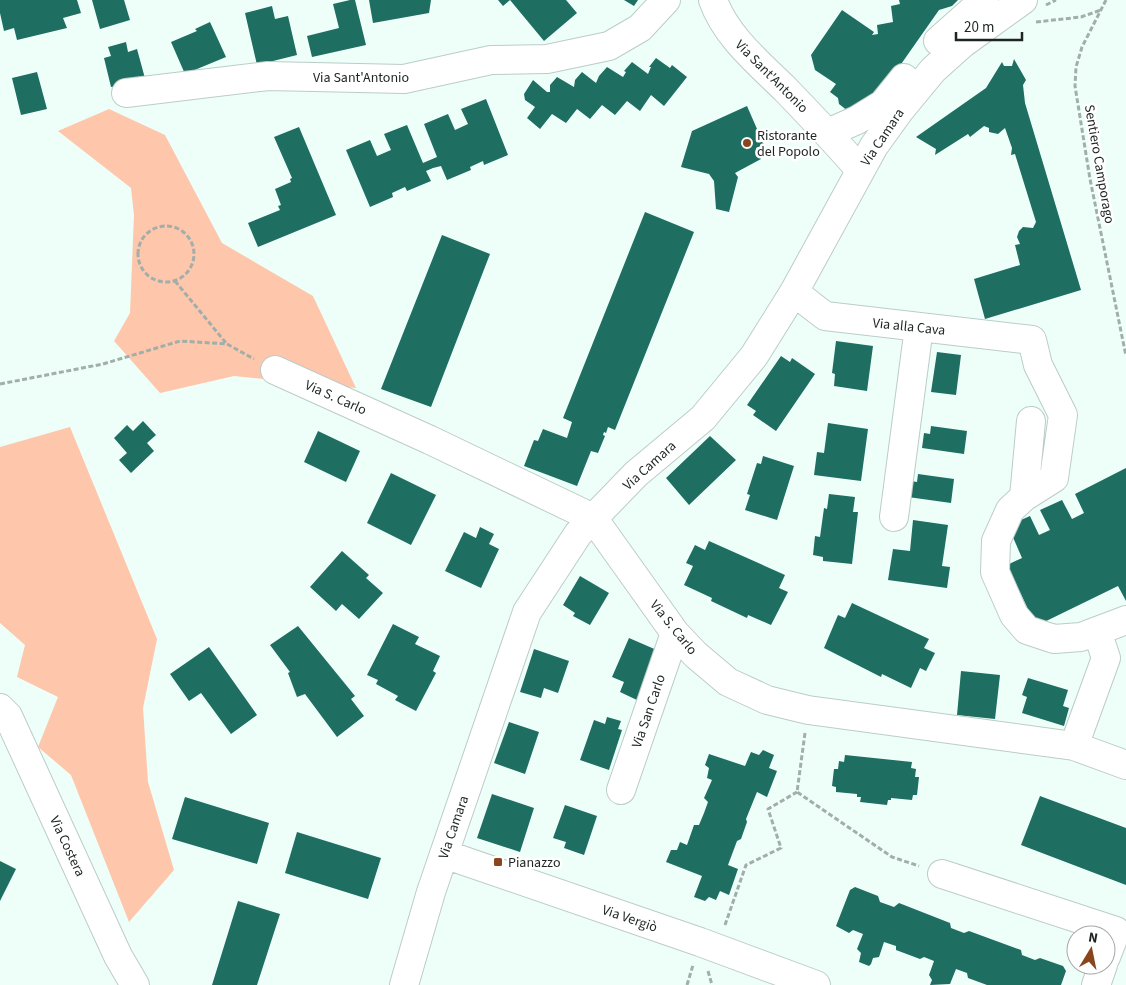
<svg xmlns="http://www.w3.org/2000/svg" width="1126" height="985" viewBox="0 0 1126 985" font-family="'Source Sans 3',sans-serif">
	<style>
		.green { fill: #fec6ab }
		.building { fill: #1e6e61 }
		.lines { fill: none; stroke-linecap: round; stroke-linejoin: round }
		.minor-casing { stroke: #bcccc8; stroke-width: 30 }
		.path { stroke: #a1aeaa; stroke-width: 3; stroke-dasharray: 5 2.5; stroke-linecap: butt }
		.minor { stroke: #fff; stroke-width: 28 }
		.poi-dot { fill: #8a451d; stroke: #fff; stroke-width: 2 }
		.labels { text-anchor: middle; stroke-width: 5; stroke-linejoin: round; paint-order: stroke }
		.street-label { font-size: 14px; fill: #1e2423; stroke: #fff }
		.poi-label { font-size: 14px; fill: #1e2423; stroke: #fff; text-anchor: start }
	</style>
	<rect width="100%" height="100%" fill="#eefffa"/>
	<path class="green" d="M109 109 165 135 222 243 313 296 356 388 234 376 160 393 114 341 130 313 134 215 131 188 58 131Z
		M70 427 157 639 143 708 148 782 174 870 129 922 71 775 38 747 58 697 17 677 25 645 0 623V447Z"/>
	<path class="building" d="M0 0H77L81 13 63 18 67 28 17 40 14 28 4 31 0 13Z
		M92 0H124L130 20 100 29Z
		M350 0H355L366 45 312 57 307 36 339 28 333 4Z
		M369 0H431L429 13 373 23Z
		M498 0H566L577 13 544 41 510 0 503 6Z
		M624 0H638L634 6Z
		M899 0H958L952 6 939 10 878 97 853 115 839 104 838 98 830 92 836 84 815 70 811 55 842 10 874 32 872 35 878 34 877 25 893 22 891 6 900 4Z
		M272 6 275 19 288 16 297 55 257 65 245 13Z
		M210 22 226 57 185 74 171 42 197 31 195 29Z
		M126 42 128 52 137 49 146 82 111 87 104 58 111 56 108 47Z
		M656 58 670 68 672 65 687 77 664 106 651 95 640 111 627 101 615 115 602 105 590 119 577 109 566 123 552 114 540 129 527 118 535 107 525 100 524 94 533 80 547 92H550V85L557 77 574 87 575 80 582 72 596 83 599 76 607 67 623 77 626 72 624 71 632 62 648 74 651 67H649Z
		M1014 59 1026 80 1023 85 1025 103 1081 290 985 319 974 279 1020 265 1015 245 1020 244 1017 237 1019 231 1023 227 1033 228 1036 222 1015 154 1011 155 1012 148 1005 128 998 134 989 132V128L984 126 970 137 968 134 935 155 936 149 916 137 986 88 1002 62 1004 66H1012Z
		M37 72 47 109 21 115 12 78Z
		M486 99 508 155 484 165 483 161 470 167 471 170 447 180 441 166 433 168 426 171 431 181 407 191 405 187 392 193 393 197 370 207 346 150 370 140 377 156 391 150 384 134 407 125 423 163 437 157 424 124 448 114 455 130 468 124 461 109Z
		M747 106 764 145 756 148 761 159 735 173 738 177 729 212 716 209 714 181 709 174 681 167 692 131Z
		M299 127 336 215 258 247 248 223 280 210 278 206 281 205 275 189 291 182 290 179 292 178 274 137Z
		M645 212 694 232 615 430 608 427 606 433 604 432 603 435 605 436 598 453 591 451 577 486 524 466 534 440 538 441 543 429 567 438 572 422 563 418Z
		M442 235 490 254 431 407 381 389Z
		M836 341 873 346 867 391 834 386 835 374 832 373Z
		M937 352 961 355 956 395 931 392Z
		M781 356 790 362 792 358 815 374 776 431 753 415 756 411 747 405Z
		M143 421 156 435 147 443 154 451 131 473 119 460 127 453 114 438 127 425 133 431Z
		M828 423 868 429 861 481 814 475 817 452 824 453Z
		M931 426 967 431 964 454 922 448 924 433 930 434Z
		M318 431 360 451 346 482 304 462Z
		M710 436 736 460 689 505 666 478Z
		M763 456 794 466 777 520 745 510 750 495 747 494 757 463 761 464Z
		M1126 468V601L1118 586 1036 626 1007 565 1022 558 1008 526 1030 516 1039 535 1050 530 1040 510 1062 500 1072 519 1084 513 1075 494Z
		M391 473 436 495 411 545 367 523Z
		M918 474 954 479 951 503 908 497 911 481 917 482Z
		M829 494 855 497 853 512H858L852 564 823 561V557L813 555 815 536 820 537 824 508 827 509Z
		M913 520 948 525 942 566 950 567 947 588 888 580 893 549 910 551Z
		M480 527 494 534 489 544 499 549 481 588 445 571 464 532 476 538Z
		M709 541 785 575 779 588 788 592 771 625 748 615 747 618 711 601 712 598 684 585 693 566 686 563 695 545 705 550Z
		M342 551 369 575 366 578 383 593 359 619 342 604 336 611 310 587Z
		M580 576 609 593 590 625 573 616 575 613 563 605Z
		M852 603 929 639 924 648 935 653 926 671 920 668 911 688 882 674 881 677 824 648 838 615 845 618Z
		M393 624 419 637 415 644 440 656 433 671 436 673 416 711 395 700 398 696 376 684 378 680 367 675Z
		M298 626 355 696 351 699 364 716 337 737 305 694 297 697 288 673 290 672 270 645Z
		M629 638 659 651 639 701 620 692 624 682 612 677Z
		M209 647 257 715 231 734 201 693 189 701 170 674Z
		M534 649 569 661 558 693 544 688 541 698 520 692Z
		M961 671 1000 675 995 719 957 715Z
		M1028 678 1068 690 1063 706 1069 708 1064 726 1022 713 1027 697 1022 695Z
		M607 717 621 721 618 729 622 730 609 770 580 760 594 720 605 724Z
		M509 722 539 732 525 774 494 763Z
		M763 750 774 755 769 768 777 771 767 797 757 792 746 819 747 822 741 839 737 841 728 865 738 869 729 895 720 891 716 900 709 897 705 901 694 897 702 876 666 862 671 850H677L680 842 687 845 694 825H699L704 813 708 802 704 798 712 780 707 778 709 768 705 765 709 754 745 766 751 752 759 755Z
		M845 755 912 762 911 768 916 769 915 777H919L917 795H913L912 800 891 798V800H888L887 805 860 802 861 797H857V794L836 792V787L832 786 834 769H838L839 761 844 762Z
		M492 794 534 808 520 852 477 838Z
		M1040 796 1126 828V885L1021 845Z
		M185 797 269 823 257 864 172 839Z
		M565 805 597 816 584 855 564 848 566 842 553 838Z
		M297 832 381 858 368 899 285 873Z
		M0 861 16 869 0 901Z
		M855 887 878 896 880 902 894 907 899 903 950 923 951 928 964 933 969 931 1021 950 1022 955 1035 960 1040 958 1063 966 1066 971 1061 985H987L968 978 967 973 956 969 950 984 930 985 932 980 929 975 934 961 924 957 920 959 896 950V946L884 942 879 957 873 958 871 964 869 966 859 962 861 953 857 949 863 934 853 930 849 933 836 926 850 890Z
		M238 901 280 914 257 985H212Z"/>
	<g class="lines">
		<g class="minor-casing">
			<path id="minor" d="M713 0C726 37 760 64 787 91 812 117 837 143 860 170
				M938 41 984 0
				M126 93 268 76 404 79 491 60 547 59 609 46 640 28 666 0
				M828 133 857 120 883 104 904 78
				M794 292 825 316 1032 340 1038 365 1063 415 1054 478 1024 497 1010 510 996 541 995 572 1014 615 1027 630 1054 639 1081 637 1126 620
				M275 370 430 440 593 518 675 633 696 655 728 682 767 700 808 710 1074 746 1126 765
				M1024 497 1031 421
				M894 517 919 327
				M0 708 8 716 118 956 135 985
				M1074 746 1106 658 1097 631
				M621 790 675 633
				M444 854 700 942 816 985
				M942 874 1116 931 1106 957
				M404 985 431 892 527 612 578 534 636 474 703 418 754 356 794 292 874 146 900 110 933 70 962 44 1023 0
				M1096 985 1103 965"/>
		</g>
		<path class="path" d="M1106 0 1082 47 1076 67 1075 86 1090 179 1126 356
			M1046 5 1056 0
			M1036 22 1081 17 1101 10
			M138 254a28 28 0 1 1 56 0a28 28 0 1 1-56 0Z
			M175 281 226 343
			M0 384 103 364 180 341 227 344 254 359
			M805 733 797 792 892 857 919 866
			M725 925 746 865 781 848 768 809 797 792
			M708 971 712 985
			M687 985 693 965"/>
		<use href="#minor" class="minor"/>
	</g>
	<g class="poi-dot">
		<circle cx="747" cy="143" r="5"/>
		<rect x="493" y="857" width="10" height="10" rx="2.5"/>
	</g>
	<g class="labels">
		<g class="street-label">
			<text transform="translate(772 76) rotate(45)" y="5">Via Sant'Antonio</text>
			<text x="361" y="82">Via Sant'Antonio</text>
			<text transform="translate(882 137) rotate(-56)" y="5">Via Camara</text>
			<text transform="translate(1100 164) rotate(80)" y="5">Sentiero Camporago</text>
			<text transform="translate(909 326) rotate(6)" y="5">Via alla Cava</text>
			<text transform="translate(336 397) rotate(24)" y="5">Via S. Carlo</text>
			<text transform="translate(649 465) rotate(-42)" y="5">Via Camara</text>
			<text transform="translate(674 627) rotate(51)" y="5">Via S. Carlo</text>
			<text transform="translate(648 711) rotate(-71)" y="5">Via San Carlo</text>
			<text transform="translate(453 827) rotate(-71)" y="5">Via Camara</text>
			<text transform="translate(68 846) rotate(65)" y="5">Via Costera</text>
			<text transform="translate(630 918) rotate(19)" y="5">Via Vergiò</text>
		</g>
		<g class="poi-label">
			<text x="757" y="140">Ristorante<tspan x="757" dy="16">del Popolo</tspan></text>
			<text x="508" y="867">Pianazzo</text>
		</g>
	</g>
	<g transform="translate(1091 950) rotate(10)"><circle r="24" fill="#ffffff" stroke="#a5a7a7"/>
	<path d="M0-4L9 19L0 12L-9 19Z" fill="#8a451d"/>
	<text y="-8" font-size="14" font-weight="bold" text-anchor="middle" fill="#1e2423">N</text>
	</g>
	<path d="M956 32v8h66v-8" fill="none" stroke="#1e2423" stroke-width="2.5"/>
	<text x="964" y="32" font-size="15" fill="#1e2423" stroke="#ffffff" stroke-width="4" paint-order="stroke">20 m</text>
</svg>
